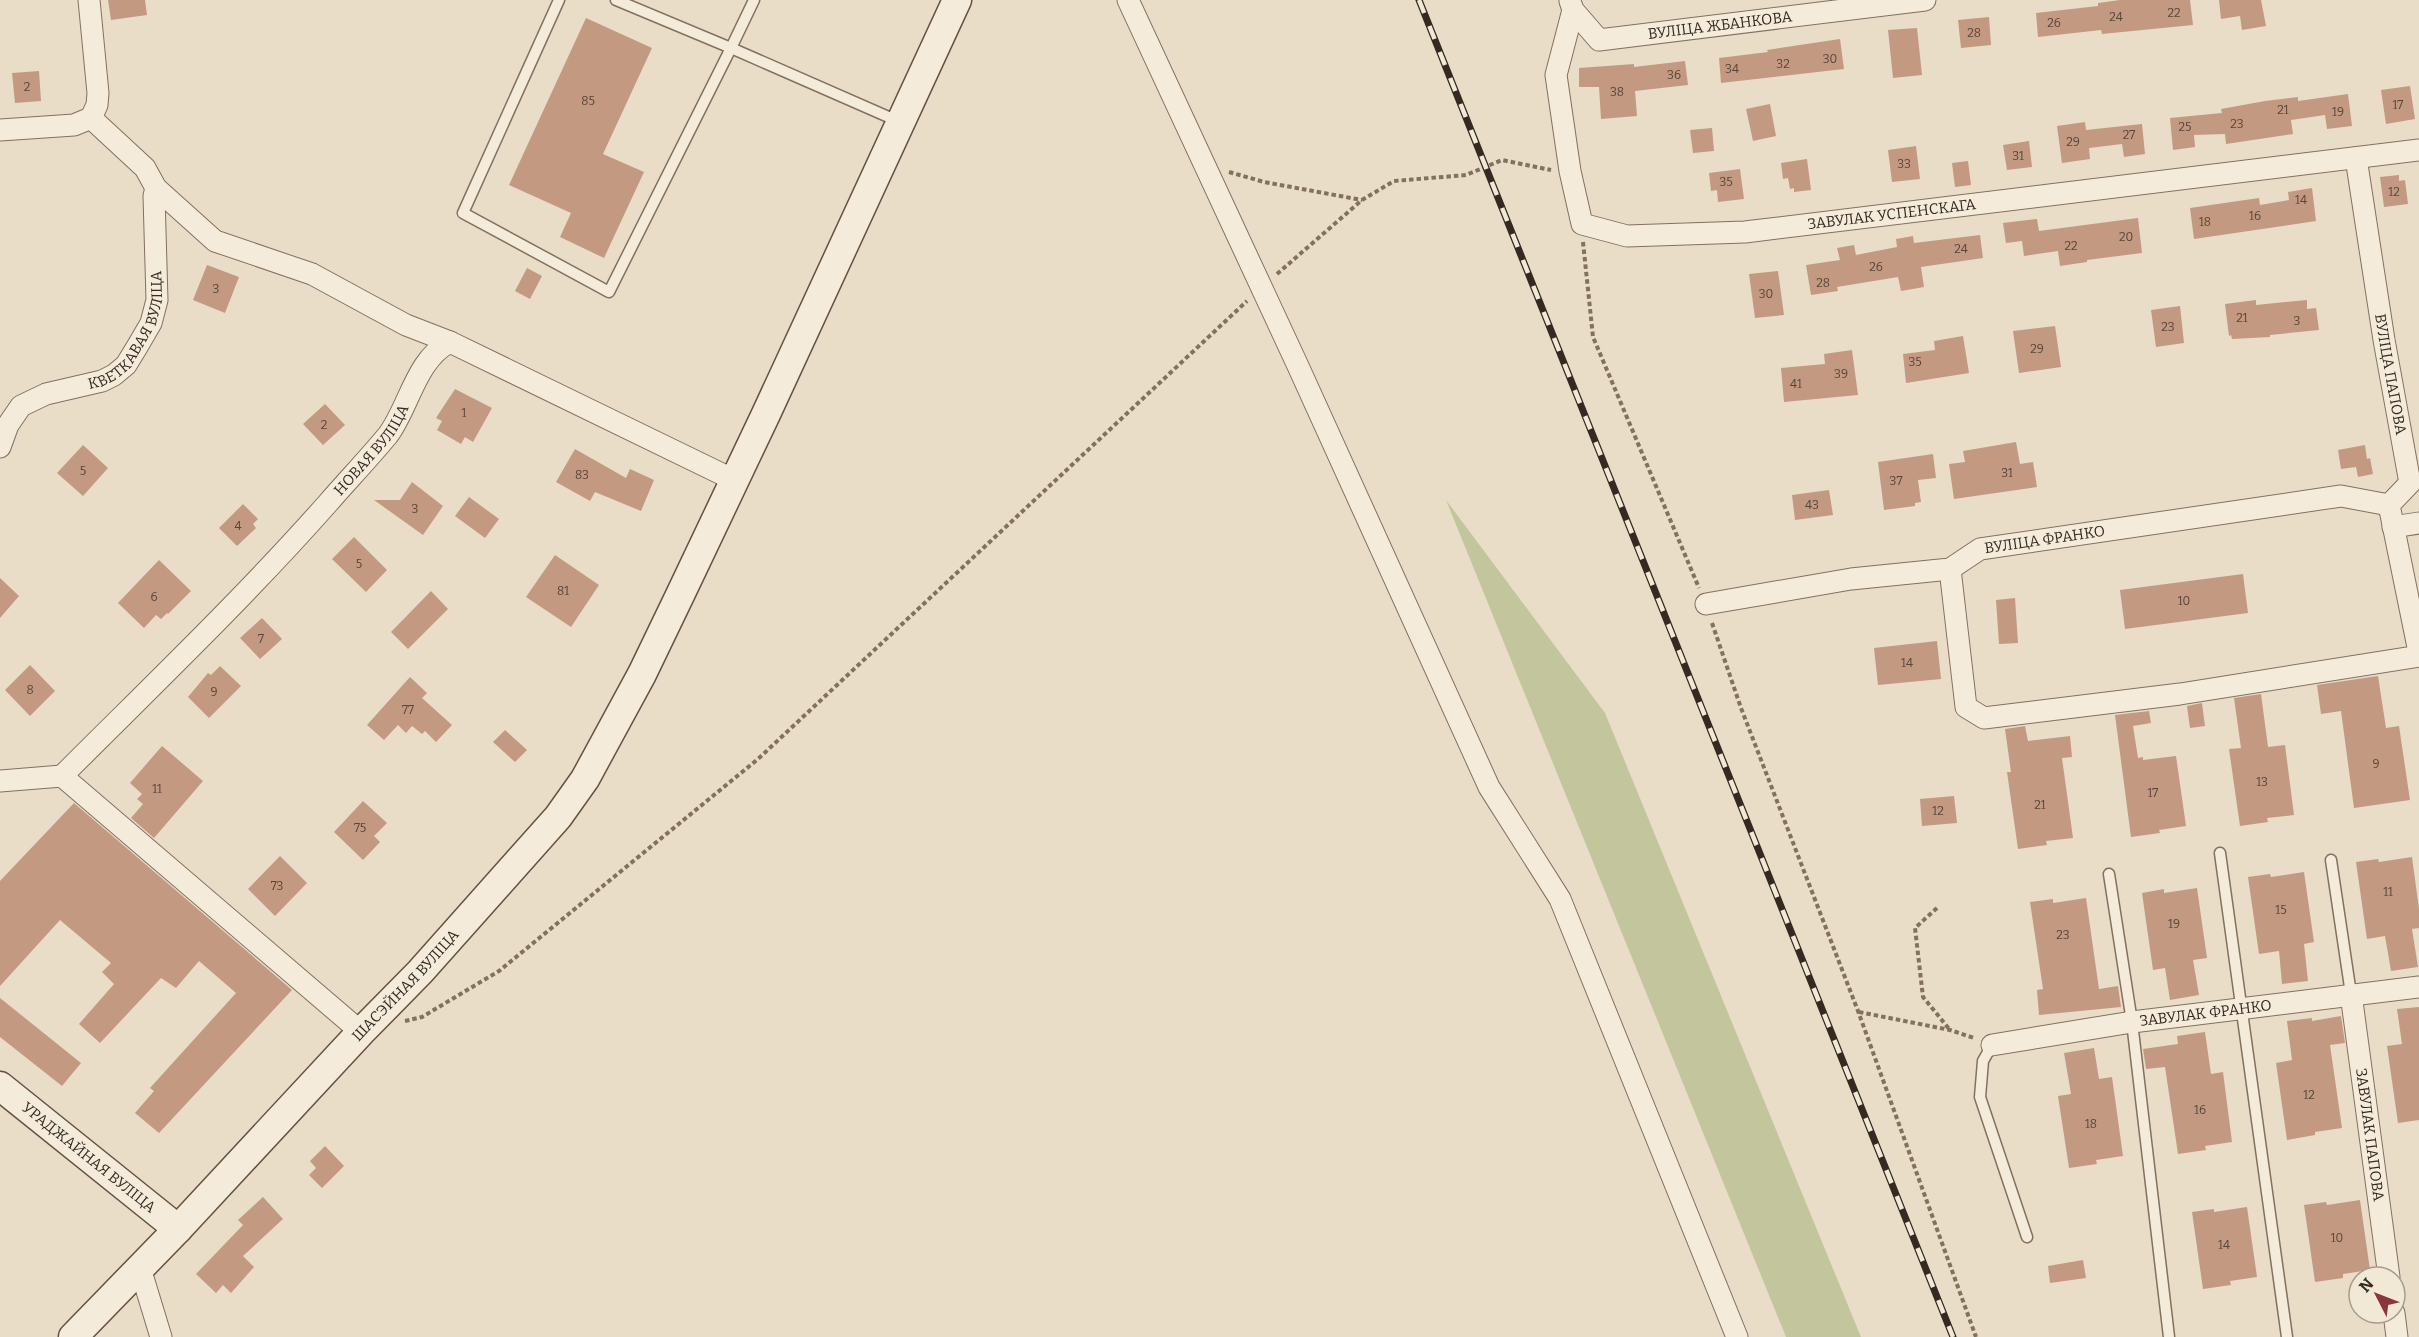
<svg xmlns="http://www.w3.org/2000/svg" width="2419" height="1337" viewBox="0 0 2419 1337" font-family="Bitter,serif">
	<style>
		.green { fill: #c3c69c }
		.building { fill: #c39982 }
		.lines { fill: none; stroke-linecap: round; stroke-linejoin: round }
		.lane-casing { stroke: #83705f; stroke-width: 13 }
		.street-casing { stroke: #83705f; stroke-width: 23 }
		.secondary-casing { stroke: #655142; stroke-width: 31 }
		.path { stroke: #83705f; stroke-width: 4; stroke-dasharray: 4.5 3; stroke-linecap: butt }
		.lane { stroke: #f5ebda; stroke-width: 10 }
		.street { stroke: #f5ebda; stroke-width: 21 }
		.secondary { stroke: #f5ebda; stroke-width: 28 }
		.rail-casing { stroke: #352921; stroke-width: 7 }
		.rail { stroke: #f1e8d6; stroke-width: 4.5; stroke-dasharray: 14; stroke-linecap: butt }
		.labels { text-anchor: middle; stroke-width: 4.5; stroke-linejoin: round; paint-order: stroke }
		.number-label { font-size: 12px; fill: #584539 }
		.street-label { font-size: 15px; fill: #352921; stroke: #f1e8d6 }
	</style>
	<rect width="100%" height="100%" fill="#e9ddc7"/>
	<path class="green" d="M1446 500 1605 713 1861 1337H1786Z"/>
	<path class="building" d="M108 0H145L147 15 111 20Z
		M2120 0H2190L2193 25 2102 34 2101 30 2038 37 2036 13 2098 6V3Z
		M2219 0H2261L2266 26 2242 30 2240 16 2221 19Z
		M1989 17 1991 45 1961 48 1958 20Z
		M586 18 652 48 603 154 644 172 604 258 560 237 571 213 509 185Z
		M1917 28 1922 75 1893 78 1888 30Z
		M1840 39 1844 69 1721 83 1719 58 1768 52 1767 50Z
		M1685 61 1688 85 1635 91 1637 116 1601 119 1599 87H1579V68L1634 64V67Z
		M39 71 41 101 15 103 12 73Z
		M2410 86 2415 119 2386 124 2381 90Z
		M2348 94 2352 126 2327 129 2325 115 2291 120 2293 134 2226 144 2225 134 2194 135 2195 147 2173 150 2170 118 2222 113 2221 109 2265 101 2298 97V101Z
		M1770 104 1776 136 1753 141 1746 109Z
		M2085 122 2086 130 2142 124 2145 154 2124 157 2122 144 2089 148 2090 159 2062 163 2057 126Z
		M1712 128 1714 151 1693 153 1690 130Z
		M2029 141 2032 167 2007 170 2003 145Z
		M1916 146 1920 179 1892 182 1888 150Z
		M1807 159 1811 190 1794 192V188L1790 189 1788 178 1783 179 1781 163Z
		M1968 161 1971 185 1955 187 1952 163Z
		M1740 169 1744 199 1718 202 1717 190 1711 191 1709 173Z
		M2399 175V181L2405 180 2408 204 2384 207 2380 177Z
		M2312 188 2316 221 2194 239 2190 208 2259 198 2260 205 2289 200 2288 192Z
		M2138 218 2142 253 2087 260V262L2060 266 2058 251 2024 256 2022 241 2006 243 2003 223 2037 219 2039 231Z
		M1980 235 1983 258 1921 267 1924 287 1901 291 1898 277 1837 287 1838 291 1811 295 1806 265 1840 260 1837 248 1854 245 1856 255 1897 247 1896 239 1913 236 1914 243Z
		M207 265 239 277 225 313 193 300Z
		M527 268 542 276 530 299 515 291Z
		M1778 271 1784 315 1755 318 1749 274Z
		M2256 300V305L2307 300V309L2316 308 2319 330 2270 335V337L2232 339 2231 335 2229 336 2225 304Z
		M2180 306 2184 343 2156 347 2151 310Z
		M2055 326 2061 367 2019 373 2013 331Z
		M1963 336 1969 373 1906 383 1903 354 1935 350 1934 341Z
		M1852 350 1858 395 1784 402 1781 368 1825 364 1824 354Z
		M455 389 492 408 473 442 465 437 461 444 437 430 442 421 436 418Z
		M325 404 345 425 323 445 303 424Z
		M2016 442 2020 464 2033 462 2037 487 1954 499 1949 464 1965 462 1963 451Z
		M83 445 108 468 83 496 57 473Z
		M2365 445 2367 459 2370 458 2373 474 2358 477 2356 467 2341 469 2338 450Z
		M575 449 626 478 630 469 654 480 641 511 595 492 590 501 556 482Z
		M1933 454 1936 478 1918 480 1921 502 1915 503V506L1884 510 1878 462Z
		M412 482 443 506 423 535 374 500H400Z
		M1829 490 1833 515 1795 520 1792 495Z
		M469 497 499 519 485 538 455 516Z
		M243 504 258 519 253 524 256 528 237 546 219 528Z
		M354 537 387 570 366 592 332 559Z
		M555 555 599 585 571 627 526 597Z
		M159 560 191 591 168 614 167 613 161 619 156 615 144 628 118 603Z
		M2243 574 2248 613 2125 629 2120 590Z
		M0 578 19 596 0 618Z
		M431 591 448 609 408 649 391 632Z
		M2015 598 2018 643 1999 644 1996 600Z
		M262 618 282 639 260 659 240 638Z
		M1937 641 1941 679 1878 685 1874 648Z
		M30 665 55 691 30 716 5 690Z
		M220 666 241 686 209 718 188 697 208 673 211 675Z
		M2378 676 2386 728 2399 726 2410 800 2354 808 2341 711 2321 714 2317 685Z
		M410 677 427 693 422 698 452 725 436 742 425 731 422 734 412 726 406 733 398 725 384 740 367 725Z
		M2261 694 2268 747 2285 745 2294 815 2267 818 2268 822 2240 826 2229 749 2241 748 2234 698Z
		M2202 703 2205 726 2190 728 2187 706Z
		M2149 711 2151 723 2133 726 2138 758 2143 757V760L2176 756 2186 826 2159 830 2160 833 2131 837 2115 715Z
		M2025 726 2028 741 2070 736 2072 757 2062 758 2073 838 2046 841 2047 845 2018 849 2007 772H2011L2005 729Z
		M505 730 527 750 515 762 493 742Z
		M162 746 203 781 154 838 131 818 143 804 137 799 142 794 130 783Z
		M1954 796 1957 823 1922 826 1920 799Z
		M363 801 387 823 374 836 380 842 363 860 334 832Z
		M74 803 292 990 159 1133 135 1113 154 1091 150 1088 236 993 199 961 176 988 161 978 100 1043 79 1024 114 984 102 972 111 963 60 920 0 986V881Z
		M280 856 307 883 275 916 248 889Z
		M2412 857 2419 909V928L2412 929 2418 967 2391 971 2385 936 2367 939 2356 862 2378 859 2379 862Z
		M2304 872 2314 942 2304 944 2308 981 2282 984 2279 951 2259 954 2248 877 2270 874 2271 877Z
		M2197 888 2207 958 2193 960 2199 995 2170 1000 2165 968 2153 970 2142 893 2164 889V893Z
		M2086 898 2099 989 2118 986 2121 1007 2039 1015 2037 990 2043 989 2030 902 2053 899V903Z
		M0 998 81 1063 62 1086 0 1037Z
		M2419 1007V1120L2398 1123 2387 1046 2402 1044 2397 1009Z
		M2341 1016 2345 1043 2330 1045 2342 1128 2315 1132V1135L2287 1140 2276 1063 2292 1060 2287 1021 2312 1018V1021Z
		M2205 1032 2211 1074 2223 1072 2232 1142 2205 1146 2206 1150 2178 1154 2165 1067 2146 1069 2143 1049 2178 1044 2177 1036Z
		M2094 1048 2099 1079 2112 1077 2123 1156 2096 1160 2097 1164 2069 1168 2058 1096 2071 1094 2064 1053Z
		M325 1146 344 1166 322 1188 309 1175 316 1168 310 1161Z
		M263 1197 283 1219 243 1256 254 1267 231 1293 223 1285 216 1293 196 1274 243 1225 238 1220Z
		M2360 1200 2370 1270 2343 1274V1278L2315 1282 2304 1205 2326 1202 2327 1205Z
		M2247 1207 2257 1277 2230 1281 2231 1285 2203 1289 2192 1212 2214 1209V1212Z
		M2083 1260 2086 1278 2050 1283 2048 1266Z"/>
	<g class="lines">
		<g class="lane-casing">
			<path id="lane" d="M559 0 463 213 609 292 731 48 616 0
				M754 0 731 48 900 122
				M2220 853 2287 1337
				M2331 860 2351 994
				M2109 874 2132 1022 2169 1337
				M1992 1045 1983 1061 1980 1097 2027 1237"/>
		</g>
		<g class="street-casing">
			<g id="street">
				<path d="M89 0 98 93 97 105 91 118"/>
				<path d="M1128 0 1298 366 1489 787 1560 899 1737 1337"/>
				<path id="s1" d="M1570 1 1573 10 1599 40 1925 0"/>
				<path id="s2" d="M1573 10 1556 75 1570 171 1582 224 1627 236 1745 232 2419 150"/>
				<path d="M91 118 145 168 156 188 215 241 312 274 406 325 450 342"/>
				<path d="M0 130 74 125 91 118"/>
				<path id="s3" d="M2356 158 2384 340 2410 483 2389 505 2419 652"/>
				<path id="s4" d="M0 447 8 425 21 406 46 394 102 381 114 375 126 365 137 347 151 323 157 300 154 196 156 188"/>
				<path d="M2393 527 2419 523"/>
				<path d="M1950 569 1966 707 1984 718 2180 694 2419 656"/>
				<path id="s5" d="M1706 604 1851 579 1950 569 1980 549 2341 496 2389 505"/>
				<path id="s6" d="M62 776C152 686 244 598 328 503 348 480 369 458 388 435 409 407 416 359 450 342L734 480"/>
				<path d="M0 781 62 776 361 1032"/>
				<path id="s7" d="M2351 994 2389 1277"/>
				<path id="s8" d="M1992 1045 2132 1022 2419 987"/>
				<path d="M140 1268 161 1337"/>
				<path d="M2394 1313 2397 1337"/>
			</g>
		</g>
		<g class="secondary-casing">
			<g id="secondary">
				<path id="s9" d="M0 1086 178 1229"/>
				<path id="s10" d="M73 1337 178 1229 361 1032 420 972 558 817 585 779 642 674 681 593 766 414 957 0"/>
			</g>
		</g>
		<path class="path" d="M1229 172 1264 182 1362 200
			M1583 242 1593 337 1699 588
			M1277 274 1362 200 1394 181 1466 175 1502 160 1551 170
			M1712 623 1741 708 1858 1011 1976 1337
			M1937 908 1915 928 1923 997 1950 1030
			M1859 1012 1950 1030 1974 1038
			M405 1021 422 1017 499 971 758 759 1247 301"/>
		<use href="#lane" class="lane"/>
		<use href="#street" class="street"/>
		<use href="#secondary" class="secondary"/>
		<g class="rail-casing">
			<path id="rail" d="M1419 0 1953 1337"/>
		</g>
		<use href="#rail" class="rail"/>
	</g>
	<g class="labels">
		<g class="number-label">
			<text x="2174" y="17">22</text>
			<text x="2116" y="21">24</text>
			<text x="2054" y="27">26</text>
			<text x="1974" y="37">28</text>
			<text x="1830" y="63">30</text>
			<text x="1783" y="68">32</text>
			<text x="1732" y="73">34</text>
			<text x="1674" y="79">36</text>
			<text x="27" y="91">2</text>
			<text x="1617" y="96">38</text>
			<text x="588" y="105">85</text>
			<text x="2398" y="109">17</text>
			<text x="2283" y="114">21</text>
			<text x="2338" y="116">19</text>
			<text x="2237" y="128">23</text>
			<text x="2185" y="131">25</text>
			<text x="2129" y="139">27</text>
			<text x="2073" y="146">29</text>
			<text x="2018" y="160">31</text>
			<text x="1904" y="168">33</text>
			<text x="1726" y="186">35</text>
			<text x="2394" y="196">12</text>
			<text x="2301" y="204">14</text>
			<text x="2255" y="220">16</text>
			<text x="2205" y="226">18</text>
			<text x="2126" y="241">20</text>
			<text x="2071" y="250">22</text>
			<text x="1961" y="253">24</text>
			<text x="1876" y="271">26</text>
			<text x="1823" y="287">28</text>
			<text x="216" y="293">3</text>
			<text x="1766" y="298">30</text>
			<text x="2242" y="322">21</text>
			<text x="2297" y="325">3</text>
			<text x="2168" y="331">23</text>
			<text x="2037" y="353">29</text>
			<text x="1915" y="366">35</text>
			<text x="1841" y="378">39</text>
			<text x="1796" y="388">41</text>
			<text x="464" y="417">1</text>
			<text x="324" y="429">2</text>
			<text x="83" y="475">5</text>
			<text x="2007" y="477">31</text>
			<text x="582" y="479">83</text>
			<text x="1896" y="485">37</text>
			<text x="1812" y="509">43</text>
			<text x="415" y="513">3</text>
			<text x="238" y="530">4</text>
			<text x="359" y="568">5</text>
			<text x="563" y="595">81</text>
			<text x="154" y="601">6</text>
			<text x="2184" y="605">10</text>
			<text x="261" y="643">7</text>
			<text x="1907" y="667">14</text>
			<text x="30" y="694">8</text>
			<text x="214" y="696">9</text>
			<text x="408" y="714">77</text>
			<text x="2376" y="768">9</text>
			<text x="2262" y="786">13</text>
			<text x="157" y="793">11</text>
			<text x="2153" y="797">17</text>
			<text x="2040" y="809">21</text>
			<text x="1938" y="815">12</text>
			<text x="360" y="832">75</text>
			<text x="277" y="890">73</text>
			<text x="2388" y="896">11</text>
			<text x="2281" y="914">15</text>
			<text x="2174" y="928">19</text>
			<text x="2063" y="939">23</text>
			<text x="2309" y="1099">12</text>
			<text x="2200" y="1114">16</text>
			<text x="2091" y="1128">18</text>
			<text x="2337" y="1242">10</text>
			<text x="2224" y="1249">14</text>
		</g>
		<g class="street-label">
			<text dy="5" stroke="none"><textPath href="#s1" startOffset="171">ВУЛІЦА ЖБАНКОВА</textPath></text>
			<text dy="5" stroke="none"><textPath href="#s2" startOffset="531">ЗАВУЛАК УСПЕНСКАГА</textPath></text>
			<text dy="5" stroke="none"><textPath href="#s4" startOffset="190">КВЕТКАВАЯ ВУЛІЦА</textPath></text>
			<text dy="5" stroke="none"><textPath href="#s3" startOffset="219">ВУЛІЦА ПАПОВА</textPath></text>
			<text dy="5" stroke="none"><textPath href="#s6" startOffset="450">НОВАЯ ВУЛІЦА</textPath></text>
			<text dy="5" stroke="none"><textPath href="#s5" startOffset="348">ВУЛІЦА ФРАНКО</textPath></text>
			<text dy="5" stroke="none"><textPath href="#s10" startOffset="484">ШАСЭЙНАЯ ВУЛІЦА</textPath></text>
			<text dy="5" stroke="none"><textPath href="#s8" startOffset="216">ЗАВУЛАК ФРАНКО</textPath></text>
			<text dy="5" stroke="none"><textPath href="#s7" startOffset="142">ЗАВУЛАК ПАПОВА</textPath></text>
			<text dy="5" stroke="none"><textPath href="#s9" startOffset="114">УРАДЖАЙНАЯ ВУЛІЦА</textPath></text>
		</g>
	</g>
	<g transform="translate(2377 1295) rotate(312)"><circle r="28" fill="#f1e8d6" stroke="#a69c8e" stroke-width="1.5"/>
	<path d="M0-4.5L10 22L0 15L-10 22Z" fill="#8a363b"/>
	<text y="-9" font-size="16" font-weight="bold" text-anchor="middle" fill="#352921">N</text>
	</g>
</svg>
